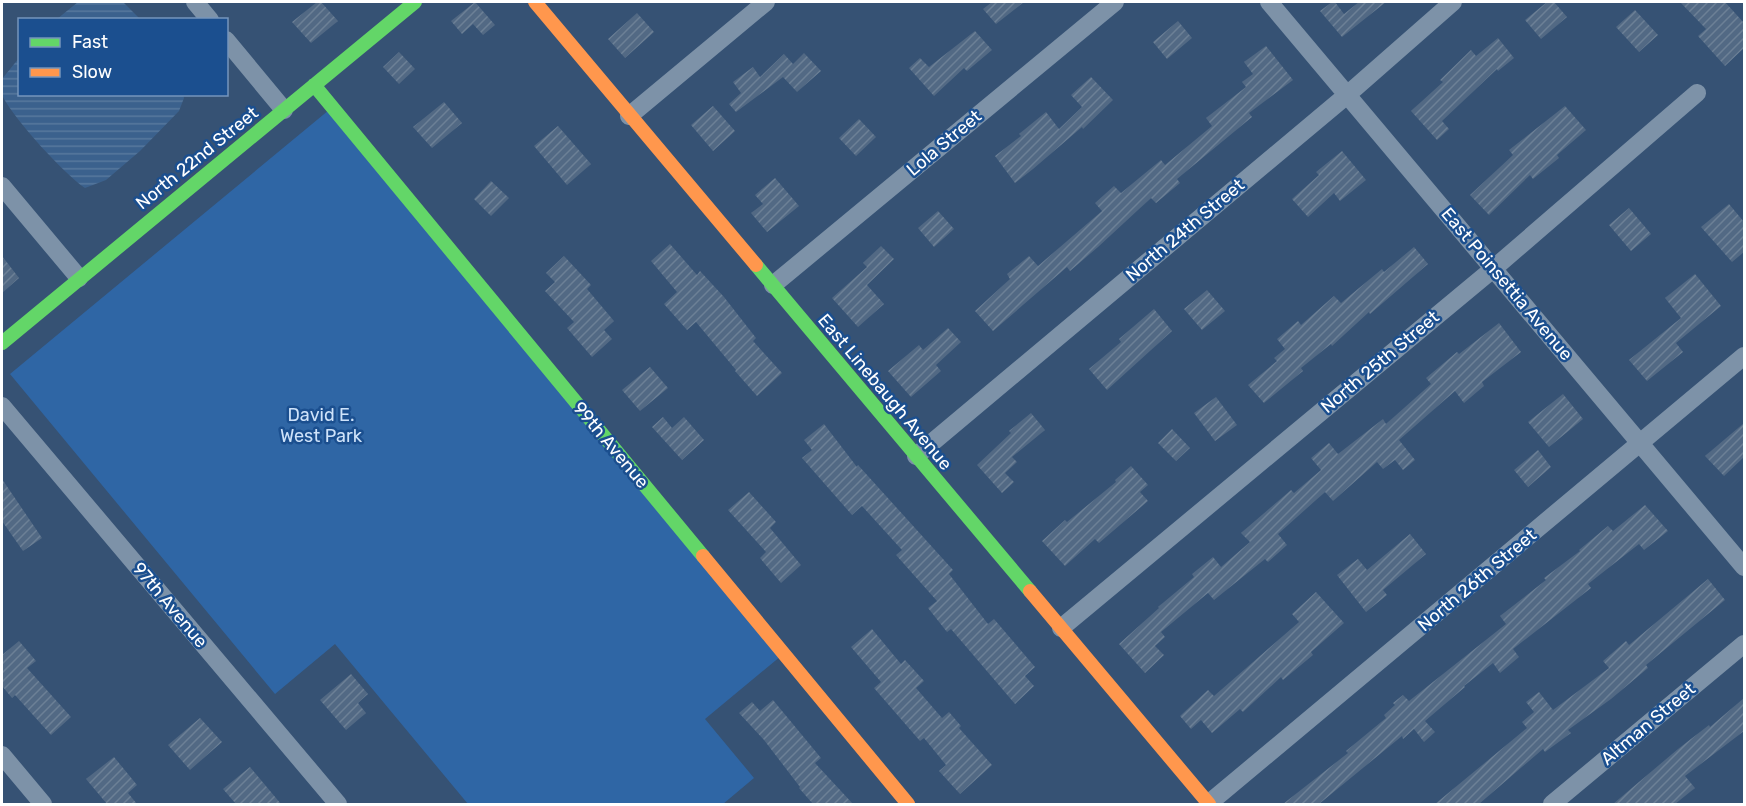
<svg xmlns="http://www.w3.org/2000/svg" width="1746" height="806" font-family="Rubik,sans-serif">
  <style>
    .park { fill: #2f66a5 }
    .water { fill: url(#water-rules) }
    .building { fill: url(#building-hatch) }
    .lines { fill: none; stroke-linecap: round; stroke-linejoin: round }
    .street { stroke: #7d92a8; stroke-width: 18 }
    .fast { stroke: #63d668; stroke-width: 14 }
    .slow { stroke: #ff974d; stroke-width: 14 }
    .labels { text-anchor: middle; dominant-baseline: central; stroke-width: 5; stroke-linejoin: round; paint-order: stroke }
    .street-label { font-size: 18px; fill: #fff; stroke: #1b4f8f }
    .park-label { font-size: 18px; fill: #cfe3fa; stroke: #1b4f8f }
  </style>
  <defs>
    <pattern id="water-rules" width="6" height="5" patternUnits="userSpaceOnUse" patternTransform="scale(1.5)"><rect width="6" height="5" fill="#3b618d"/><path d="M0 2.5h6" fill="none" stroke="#58799e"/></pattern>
    <pattern id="building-hatch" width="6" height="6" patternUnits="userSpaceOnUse" patternTransform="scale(1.5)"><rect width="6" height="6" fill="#526984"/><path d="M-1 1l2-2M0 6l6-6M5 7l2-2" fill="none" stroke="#6c8096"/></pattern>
  </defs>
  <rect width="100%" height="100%" fill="#365274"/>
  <path class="park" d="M329 110 781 656 705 719 754 778 723 804H468L335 644 275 694 10 374Z"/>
  <path class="water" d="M78 2H123L140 19H57Z
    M19 58 20 94H183L184 98 179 111 140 151 106 180 85 188C64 174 15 120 3 97 0 92 1 85 2 79Z"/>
  <path class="building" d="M317 2H321L338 21 311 43 292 22Z
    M475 2 495 25 483 35 473 24 462 34 451 21Z
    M992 2H1024L996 24 983 9Z
    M1332 2H1335L1344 14 1359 2H1386L1342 37 1320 11Z
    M1547 2H1554L1567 17 1541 39 1525 20Z
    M1680 2H1725L1744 23V48L1725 66 1698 36 1706 29Z
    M1635 10 1658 35 1639 52 1616 27Z
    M637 13 654 32 625 58 608 39Z
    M1178 21 1192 38 1167 59 1153 42Z
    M975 31 992 50 967 71 964 68 934 96 909 68 920 58 929 67Z
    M1498 38 1514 58 1498 71 1497 69 1442 121 1449 129 1437 140 1411 111 1443 82 1440 80 1471 50 1476 56Z
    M1266 46 1293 80 1249 113 1252 117 1177 179 1180 183 1156 203 1151 198 1098 247 1070 271 1067 267 993 331 975 311 1010 279 1007 274 1029 256 1038 266 1102 211 1095 203 1114 186 1121 193 1161 160 1165 165 1212 126 1206 118 1246 87 1242 82 1253 74 1244 62Z
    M399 52 415 69 399 84 383 67Z
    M804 53 821 71 797 92 783 77 736 112 729 104 741 93 733 82 753 67 760 77 784 54 793 64Z
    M1091 77 1113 100 1083 129 1082 127 1033 169 1015 183 995 156 1021 136 1019 134 1046 112 1059 129 1082 107 1071 95Z
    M444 102 462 123 432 148 413 127Z
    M713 106 735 131 713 151 691 125Z
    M1565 106 1586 130 1557 155 1559 158 1533 179 1530 175 1489 215 1470 195 1513 155 1509 150Z
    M859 119 876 137 856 156 839 138Z
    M558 126 591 164 567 185 534 146Z
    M1342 151 1366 180 1340 201 1334 193 1308 217 1292 199 1319 175 1316 172Z
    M775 178 799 206 767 232 751 213 763 204 755 195Z
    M491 181 509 198 491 216 474 199Z
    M1729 204 1744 222V252L1732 262 1701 227Z
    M1629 208 1651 234 1631 251 1609 225Z
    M938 211 954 229 934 247 918 228Z
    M670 244 697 275 700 271 724 297 756 338 753 341 782 373 757 396 735 371 736 370 696 322 687 330 664 304 677 292 651 261Z
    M881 246 894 259 867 285 884 304 858 327 832 298 867 267 863 263Z
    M1414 247 1428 264 1370 314 1369 312 1332 346 1331 344 1301 368 1303 371 1264 403 1248 385 1277 361 1274 358 1285 349 1277 339 1298 321 1301 325 1334 296 1341 303 1382 269 1384 272Z
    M2 256 19 278 2 293Z
    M564 256 591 285 587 289 614 321 604 330 612 339 592 357 567 328 574 322 545 291 555 282 546 273Z
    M1695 274 1721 306 1676 343 1683 352 1647 381 1629 360 1681 318 1665 298Z
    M1207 290 1225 311 1202 330 1184 309Z
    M1154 309 1172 331 1107 390 1089 369 1121 342 1119 339Z
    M1499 323 1521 352 1482 382 1484 386 1464 403 1455 391 1399 440 1415 460 1403 470 1395 460 1383 469 1377 462 1333 501 1325 492 1278 534 1287 545 1268 562 1265 559 1214 600 1208 593 1161 632 1165 637 1155 646 1164 655 1145 673 1119 644 1159 608 1158 607 1194 577 1192 574 1213 557 1221 567 1250 542 1241 533 1291 490 1294 493 1321 470 1311 458 1329 443 1338 454 1383 419 1386 424 1431 384 1426 378 1457 352 1459 354Z
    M948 328 961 342 936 365 941 371 911 397 888 371 919 345 923 350Z
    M650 367 668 388 640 411 622 390Z
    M1563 394 1583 419 1549 447 1528 422Z
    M1216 397 1237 425 1215 441 1194 413Z
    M1031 413 1045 430 1012 457 1017 462 1005 473 1014 482 1002 493 977 465 1011 433 1009 431Z
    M663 417 672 428 684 417 704 440 682 460 652 427Z
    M1744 423V457L1724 476 1705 456Z
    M824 424 857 467 858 465 953 570 949 574 988 624 994 619 1035 667 1025 676 1034 686 1015 704 951 629 947 632 928 608 937 601 896 555 902 550 862 506 852 515 802 458 812 450 804 440Z
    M1172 429 1190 448 1176 461 1158 443Z
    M1538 450 1551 467 1528 487 1514 470Z
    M1131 466 1148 485 1140 492 1148 501 1099 543 1095 539 1065 566 1042 541 1065 520 1067 522 1116 482 1115 480Z
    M2 479 42 538 23 551 2 521Z
    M749 492 776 522 770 528 801 565 781 583 760 558 766 552 728 510Z
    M1645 505 1668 531 1644 550 1639 544 1588 584 1591 588 1513 649 1519 657 1500 673 1493 663 1464 686 1465 687 1425 721 1435 732 1424 742 1414 729 1403 739 1402 736 1319 804H1283L1348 753 1346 751 1386 718 1384 715 1395 705 1393 703 1403 695 1409 701 1506 624 1500 616 1546 580 1544 578 1580 551 1579 550 1608 526 1613 531Z
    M1410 534 1426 554 1383 590 1387 595 1366 612 1337 575 1358 559 1367 570Z
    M1708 579 1725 600 1646 665 1648 668 1611 699 1568 730 1571 733 1545 752 1543 749 1479 804H1435L1527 728 1522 722 1534 712 1526 702 1539 692 1553 710 1609 668 1603 661 1626 641 1629 645Z
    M1316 592 1344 623 1311 652 1313 655 1283 680 1281 677 1243 712 1240 709 1212 733 1201 720 1191 729 1180 716 1208 690 1214 696 1299 622 1292 614Z
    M872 629 901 664 905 660 924 681 916 688 942 718 949 712 961 726 959 728 992 765 960 794 939 771 946 765 924 738 920 741 874 688 881 682 851 647Z
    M19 641 36 661 27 668 71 717 51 735 15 695 12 698 2 686V655Z
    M351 674 368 694 358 703 366 713 346 730 320 700Z
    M1744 698V731L1685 776 1695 788 1675 804H1613L1678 749 1709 725 1710 727Z
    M773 700 821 758 815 763 853 804H813L799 788 800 787 764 740 739 713 752 702 760 711Z
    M200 718 222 742 190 770 168 745Z
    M114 757 137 785 128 793 137 804H107L86 779Z
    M250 767 281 804H236L223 789Z"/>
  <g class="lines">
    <path class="street" d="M195 2 210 20
      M1269 2 1744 567
      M226 40 284 110
      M629 116 766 2
      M2 186 79 278
      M773 285 1115 2
      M2 406 338 804
      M916 456 1347 95 1453 2
      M1061 628 1493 269 1697 93
      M2 755 43 804
      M1208 804 1744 356
      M1552 804 1744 644"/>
    <path class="fast" d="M314 85 703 556
      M756 265 1030 591
      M2 343 415 2"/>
    <path class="slow" d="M535 2 756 265
      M703 556 908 804
      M1030 591 1209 804"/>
  </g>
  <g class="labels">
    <g class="street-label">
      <text transform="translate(944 143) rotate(-40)">Lola Street</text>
      <text transform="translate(197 158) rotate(-39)">North 22nd Street</text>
      <text transform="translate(1185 230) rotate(-40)">North 24th Street</text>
      <text transform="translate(1507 284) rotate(50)">East Poinsettia Avenue</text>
      <text transform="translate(1380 362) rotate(-40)">North 25th Street</text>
      <text transform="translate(885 392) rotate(50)">East Linebaugh Avenue</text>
      <text transform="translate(611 445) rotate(50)">99th Avenue</text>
      <text transform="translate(1477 580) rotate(-40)">North 26th Street</text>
      <text transform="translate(170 605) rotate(50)">97th Avenue</text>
      <text transform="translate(1648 724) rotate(-40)">Altman Street</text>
    </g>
    <g class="park-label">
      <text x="321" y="415">David E.<tspan x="321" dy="21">West Park</tspan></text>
    </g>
  </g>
  <rect width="1746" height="806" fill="none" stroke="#ffffff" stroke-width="6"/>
  <rect x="18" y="18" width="210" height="78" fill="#1b4f8f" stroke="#7695bc" stroke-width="1.5"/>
  <rect x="30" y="38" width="30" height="9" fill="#63d668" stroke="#7695bc" stroke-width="1.5"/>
  <text x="72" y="48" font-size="18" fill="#ffffff">Fast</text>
  <rect x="30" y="68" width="30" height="9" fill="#ff974d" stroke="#7695bc" stroke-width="1.5"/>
  <text x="72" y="78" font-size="18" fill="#ffffff">Slow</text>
</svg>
